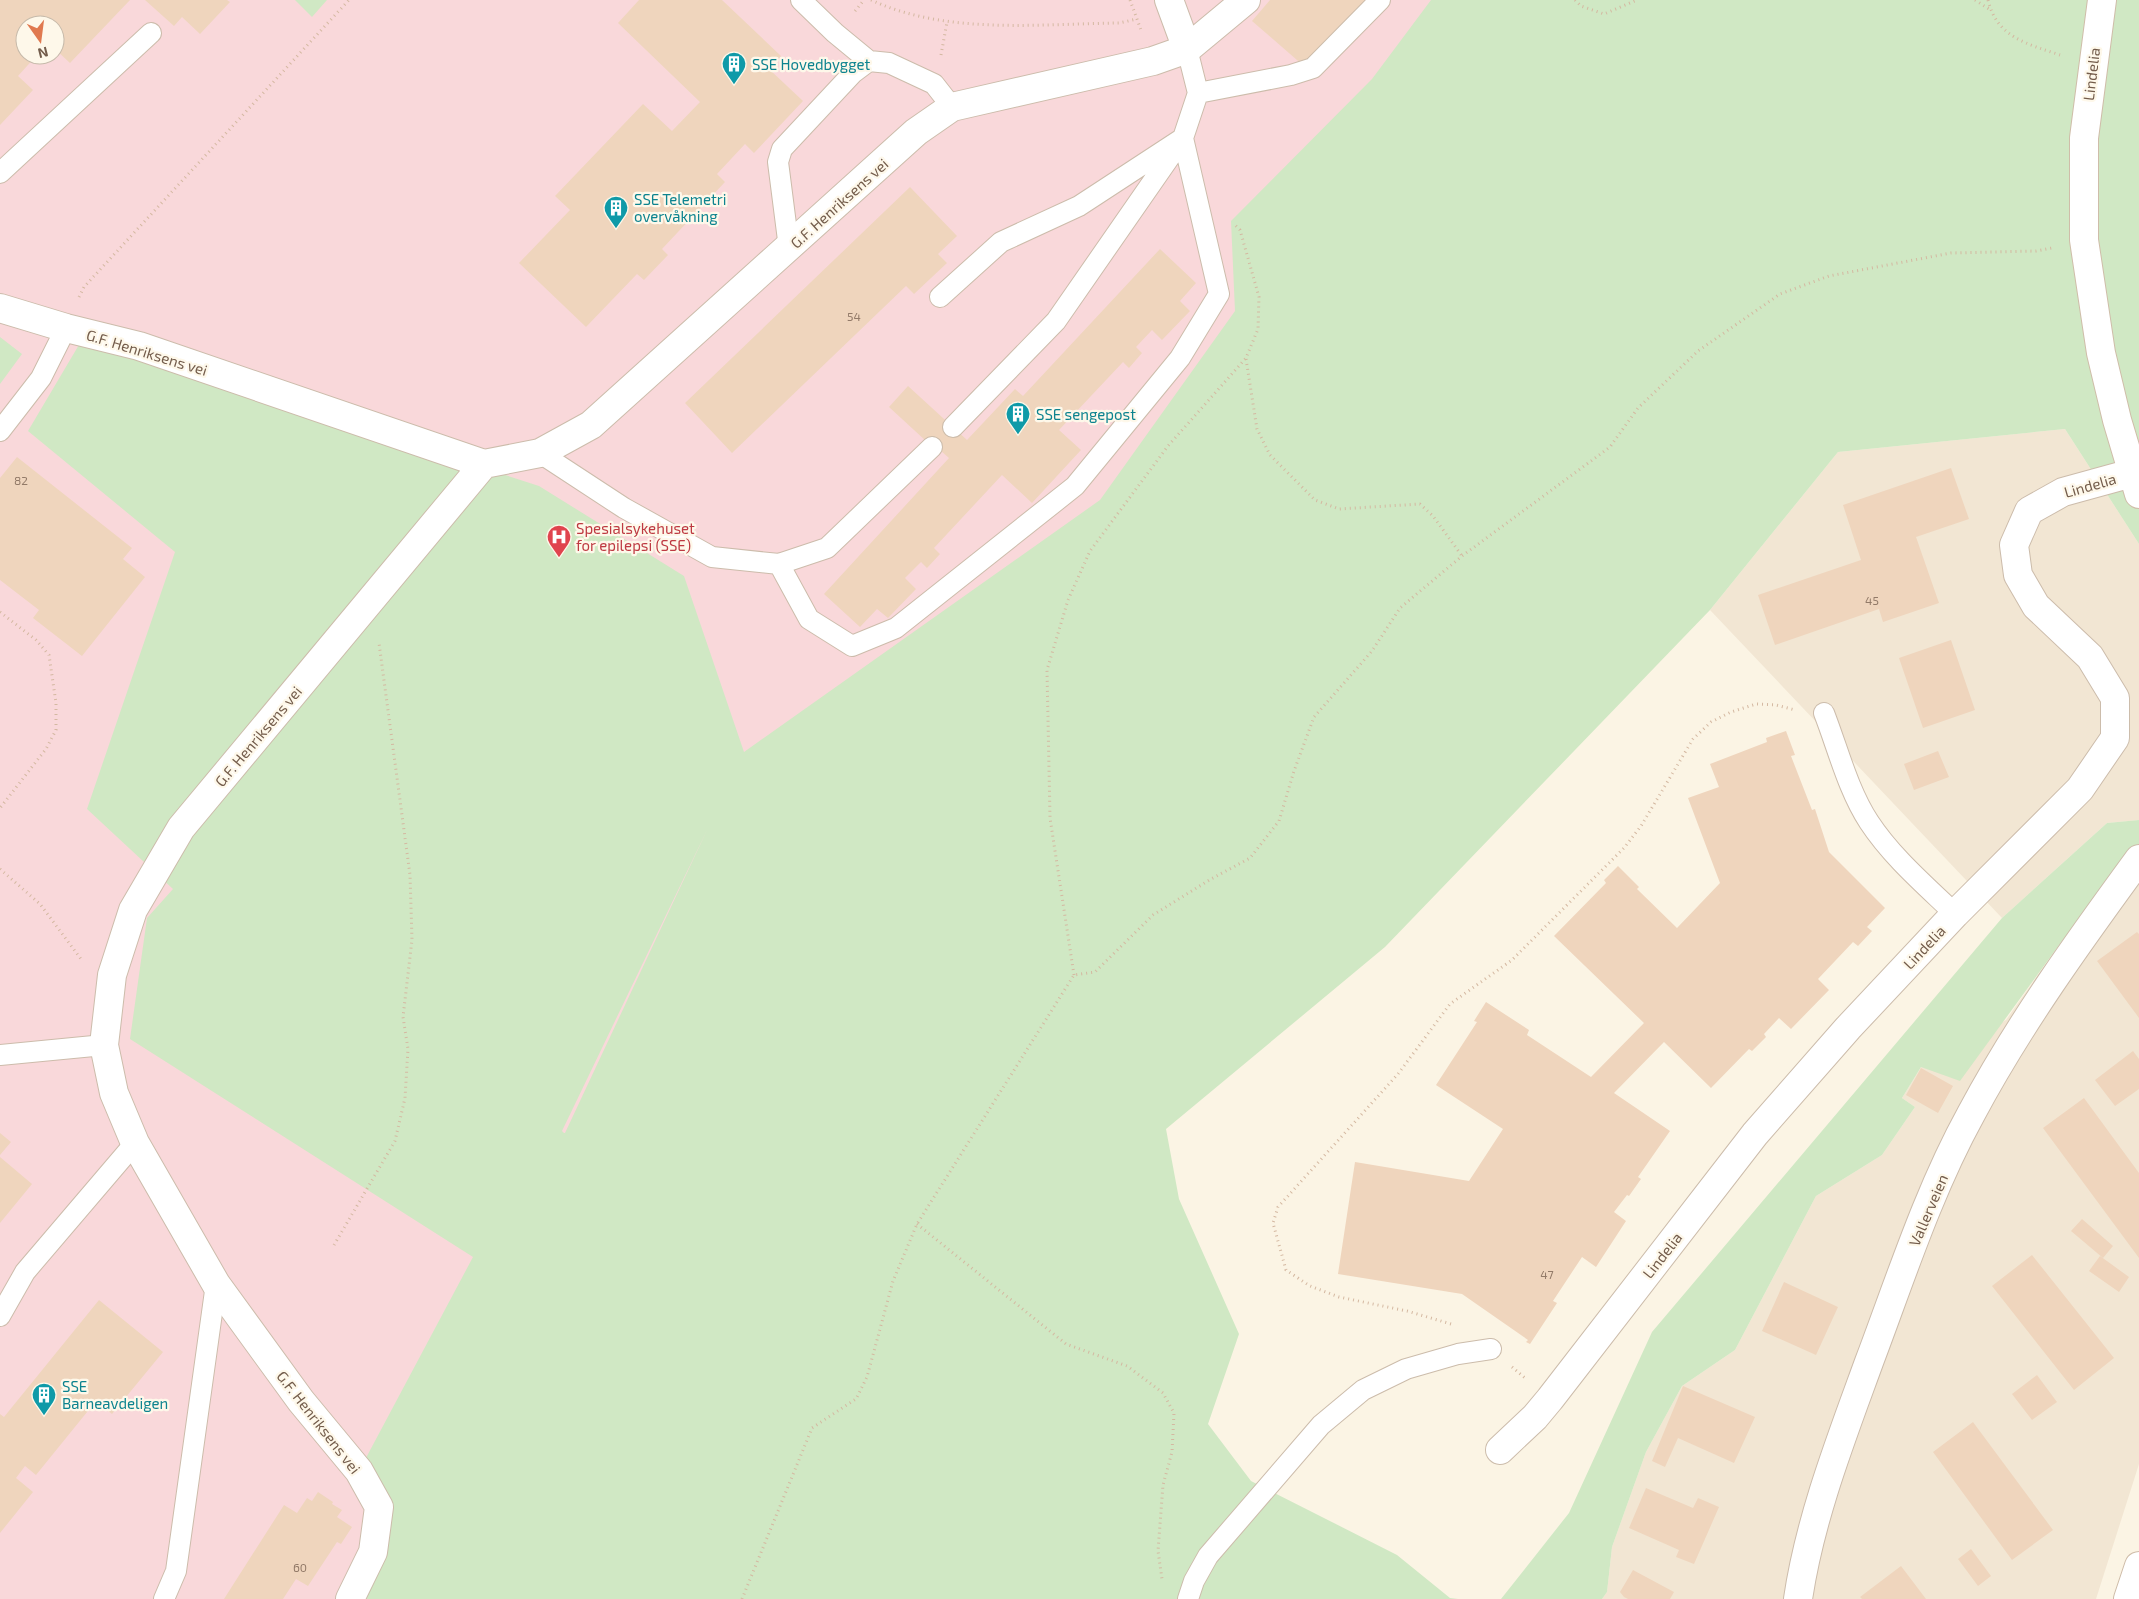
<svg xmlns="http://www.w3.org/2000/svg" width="2139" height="1599" font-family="'Exo 2',sans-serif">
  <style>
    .residential { fill: #f2e6d3 }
    .medical { fill: #f9d8da; fill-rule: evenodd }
    .green { fill: #d0e8c4; fill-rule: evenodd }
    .building { fill: #efd5bd }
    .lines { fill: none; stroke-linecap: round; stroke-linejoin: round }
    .service-casing { stroke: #ccbcab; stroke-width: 22 }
    .minor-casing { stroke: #ccbcab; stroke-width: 30 }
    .secondary-casing { stroke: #cfbda9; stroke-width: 30 }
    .path { stroke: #d4b8a1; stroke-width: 3; stroke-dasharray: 1 4; stroke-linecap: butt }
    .service { stroke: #fff; stroke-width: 20 }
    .minor { stroke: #fff; stroke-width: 28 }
    .secondary { stroke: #fff; stroke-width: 28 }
    .labels { text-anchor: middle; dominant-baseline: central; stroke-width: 4.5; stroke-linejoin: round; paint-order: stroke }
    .number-label { font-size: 12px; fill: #927a68 }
    .culture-label { font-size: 15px; fill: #0d838f; stroke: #fef8ea; text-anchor: start }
    .street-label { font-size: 15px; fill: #735c4b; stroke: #fef8ea }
    .health-label { font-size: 15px; fill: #be3a42; stroke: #fef8ea; text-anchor: start }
  </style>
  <rect width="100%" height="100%" fill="#fbf4e4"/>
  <path class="residential" d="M2065 429 2139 544V820L2107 823 2002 918 1710 610 1838 452Z
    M2139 880V1464L2096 1599H1602L1607 1592 1612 1547 1646 1452 1682 1386 1735 1350 1816 1196 1882 1155 1915 1107 1902 1098 1921 1067 2006 1020 2062 941Z"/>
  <path class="medical" d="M0 0H1570L453 1599H0ZM25 25H55V55H25Z"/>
  <path class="green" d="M295 0H327L312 17Z
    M1431 0H2139V544L2065 429 1838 452 1710 610 1385 947 1166 1129 1179 1199 1239 1334 1208 1424 1251 1481 1397 1555 1450 1598 1458 1599H341L379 1508 359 1471 473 1257 130 1039 147 918 173 889 87 809 175 552 28 431 83 338 539 486 684 576 744 752 1100 500 1235 311 1231 221 1372 79ZM708 828 565 1133H564L562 1131Z
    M0 337 22 354 0 384Z
    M2139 820V880L2062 941 1960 1081 1921 1067 1902 1098 1915 1107 1882 1155 1816 1196 1735 1350 1682 1386 1646 1452 1612 1547 1607 1592 1602 1599H1501L1569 1513 1652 1332 2002 918 2107 823Z"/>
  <path class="building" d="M0 0H130L70 63 55 49V25H25V55H37L18 76 33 90 0 125Z
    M145 0H227L230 2 200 34 182 17 174 26Z
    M639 0H722L781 56 769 69 803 101 754 153 745 144 717 174 725 182 662 249 668 255 644 280 637 274 586 327 519 263 570 210 555 196 643 104 672 131 700 102 618 23Z
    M1270 0H1371L1305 67 1252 21Z
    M910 187 957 236 938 254 947 263 914 294 906 286 732 453 685 403Z
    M1160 249 1196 283 1180 301 1190 311 1162 340 1152 330 1136 347 1142 353 1129 368 1123 362 1059 430 1081 450 1032 503 1002 475 934 548 940 554 927 568 921 562 905 578 916 589 888 618 877 609 860 627 824 594 949 458 941 451 939 453 889 407 908 386 967 440 1015 389 1023 396Z
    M17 457 132 548 123 559 145 577 82 656 33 618 39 610 0 580V478Z
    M1951 468 1969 519 1916 537 1939 603 1883 622 1879 609 1775 645 1758 595 1861 560 1843 505Z
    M1951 640 1975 710 1923 728 1899 658Z
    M1786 731 1795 755 1791 756 1812 810 1815 809 1829 852 1885 908 1867 927 1872 931 1858 946 1853 942 1818 979 1829 990 1791 1029 1779 1018 1764 1034 1766 1037 1752 1051 1749 1049 1711 1088 1664 1042 1614 1093 1670 1131 1638 1177 1641 1179 1629 1196 1627 1195 1614 1212 1626 1221 1596 1267 1582 1257 1553 1301 1557 1303 1530 1344 1526 1342 1528 1340 1462 1294 1338 1274 1355 1162 1469 1181 1503 1129 1436 1085 1477 1022 1474 1021 1486 1002 1529 1030 1527 1035 1591 1077 1644 1023 1554 936 1606 883 1604 880 1618 866 1639 887 1637 889 1677 928 1720 883 1688 798 1719 787 1710 764 1767 742 1766 738Z
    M1938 751 1949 777 1914 790 1904 764Z
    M2137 932 2139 934V1018L2097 961Z
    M2133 1051 2139 1059V1089L2115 1106 2095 1080Z
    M1921 1068 1953 1086 1938 1113 1906 1095Z
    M2084 1098 2139 1173V1258L2043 1128Z
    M0 1133 11 1142 0 1155Z
    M0 1157 32 1184 0 1223Z
    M2082 1219 2113 1246 2103 1258 2071 1231Z
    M2032 1255 2114 1358 2074 1390 1992 1286Z
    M2100 1256 2129 1277 2119 1292 2089 1271Z
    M1784 1282 1838 1307 1816 1355 1762 1331Z
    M99 1300 163 1352 112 1414 96 1401 36 1475 25 1466 16 1478 33 1492 0 1533V1414L4 1417Z
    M2037 1375 2057 1402 2032 1420 2012 1394Z
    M1683 1386 1755 1417 1734 1463 1678 1438 1665 1467 1652 1461Z
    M1973 1422 2053 1530 2012 1560 1933 1452Z
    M1646 1488 1693 1508 1698 1498 1719 1507 1694 1564 1676 1557 1679 1550 1629 1528Z
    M318 1492 333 1502 332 1504 342 1510 337 1517 352 1527 341 1544 337 1542 308 1586 296 1579 283 1599H224L284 1505 297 1513 307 1498 312 1501Z
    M1971 1549 1991 1576 1978 1586 1958 1559Z
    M1901 1566 1926 1599H1862L1860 1597Z
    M1633 1570 1674 1592 1670 1599H1628L1624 1597 1620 1592Z"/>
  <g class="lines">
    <defs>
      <path id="service" d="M801 0 835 33 869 61
        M1198 93 1291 75 1313 68 1380 0
        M0 173 151 33
        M789 248 778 162 782 149 853 73 869 61 889 63 934 84 952 107
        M953 427 1056 321 1183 138 1198 93 1187 49
        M0 431 41 378 66 328
        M540 453 624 508 712 557 779 564 827 548 932 447
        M779 564 809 619 852 646 896 628 1075 486 1180 358 1219 294 1183 138 1079 206 1001 242 940 297
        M1824 713C1838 749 1848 790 1869 822 1892 857 1925 885 1955 914
        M0 1055 104 1045
        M0 1316 25 1272 135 1143
        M164 1599 176 1571 216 1284
        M1188 1599 1194 1581 1208 1556 1321 1425 1363 1390 1406 1369 1458 1354 1491 1349"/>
      <path id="minor" d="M1169 0 1187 49 1246 0
        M0 308 66 328 139 346 484 464
        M1500 1450 1535 1417 1550 1399 1755 1134 1848 1028 1955 914 2080 789 2115 738V698L2090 657 2036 606 2018 575 2014 545 2029 511 2063 492 2132 473
        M350 1599 373 1552 379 1507 359 1471 301 1401 216 1284 135 1143 114 1093 104 1045 112 975 133 910 181 828 484 464 540 453 591 425 916 132 952 107 1153 61 1187 49
        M1798 1599C1810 1518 1841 1439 1869 1362 1900 1280 1928 1192 1971 1114 2019 1024 2079 941 2139 859"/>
      <path id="secondary" d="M2102 0 2084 138V240L2101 353 2117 420 2139 494
        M2128 1599 2139 1566"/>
    </defs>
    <use href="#service" class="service-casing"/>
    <use href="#minor" class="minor-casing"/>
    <use href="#secondary" class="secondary-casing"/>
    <path class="path" d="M871 0C947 35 1037 24 1119 23L1137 19
      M1130 0 1141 30
      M1575 0 1581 6 1604 14 1637 0
      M1975 0 1989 9
      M1988 0C1997 38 2028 44 2060 55
      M855 11 864 0
      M941 55 947 22
      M79 297 84 287 349 0
      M1246 359 1257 429 1270 455 1315 500 1339 509 1420 504 1433 516 1462 556
      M0 612 36 640 49 655 56 703V730L46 749 0 808
      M0 869 40 904 81 959
      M1074 975 1050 818 1047 670 1068 600 1090 551 1168 446 1246 358 1258 329 1259 297 1240 230 1235 225
      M917 1224 1066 1344 1127 1366 1163 1393 1174 1413 1172 1452 1163 1485 1158 1551 1162 1579
      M334 1245 395 1141 405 1098 408 1049 403 1017 412 940 410 875 379 643
      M1451 1324 1407 1311 1339 1297 1310 1286 1286 1270 1273 1223 1278 1207 1398 1074 1450 1004 1512 960 1624 848 1641 826 1693 739 1711 722 1731 712 1756 704 1776 705 1795 710
      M1512 1367 1525 1378
      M742 1599 812 1428 856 1399 867 1377 893 1281 917 1224 1074 975 1095 972 1153 915 1211 879 1250 858 1279 821 1294 771 1314 717 1372 651 1400 608 1462 556 1610 447 1638 408 1698 351 1780 294 1829 276 1951 253 2036 251 2052 248"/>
    <use href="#service" class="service"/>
    <use href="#minor" class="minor"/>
    <use href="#secondary" class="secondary"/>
  </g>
  <defs>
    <symbol id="building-pin" viewBox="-11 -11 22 30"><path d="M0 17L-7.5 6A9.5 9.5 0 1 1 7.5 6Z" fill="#0f9aa8" stroke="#fef8ea"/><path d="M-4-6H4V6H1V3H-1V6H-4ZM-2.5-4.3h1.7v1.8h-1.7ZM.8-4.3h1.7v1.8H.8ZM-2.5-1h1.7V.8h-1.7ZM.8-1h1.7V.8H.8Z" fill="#fff"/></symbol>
    <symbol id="hospital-pin" viewBox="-11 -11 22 30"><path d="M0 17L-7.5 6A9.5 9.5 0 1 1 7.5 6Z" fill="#e0444e" stroke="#fef8ea"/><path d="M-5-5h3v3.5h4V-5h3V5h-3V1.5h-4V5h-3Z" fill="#fff"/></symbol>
  </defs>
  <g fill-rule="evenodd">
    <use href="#building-pin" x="720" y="50" width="28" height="38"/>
    <use href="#building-pin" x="602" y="194" width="28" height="38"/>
    <use href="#building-pin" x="1004" y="400" width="28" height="38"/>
    <use href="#hospital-pin" x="545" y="523" width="28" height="38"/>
    <use href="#building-pin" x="30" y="1381" width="28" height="38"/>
  </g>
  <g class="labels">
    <g class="number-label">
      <text x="854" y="316">54</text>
      <text x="21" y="480">82</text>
      <text x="1872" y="600">45</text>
      <text x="1547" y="1274">47</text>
      <text x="300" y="1567">60</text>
    </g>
    <g class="culture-label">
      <text x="752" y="64">SSE Hovedbygget</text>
      <text x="634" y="199">SSE Telemetri<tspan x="634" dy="17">overvåkning</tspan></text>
      <text x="1036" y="414">SSE sengepost</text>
      <text x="62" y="1386">SSE<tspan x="62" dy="17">Barneavdeligen</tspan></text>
    </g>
    <g class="street-label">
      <text transform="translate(2091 74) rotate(-83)">Lindelia</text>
      <text transform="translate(839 203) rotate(-42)">G.F. Henriksens vei</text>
      <text transform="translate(147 352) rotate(17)">G.F. Henriksens vei</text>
      <text transform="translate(2090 485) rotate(-16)">Lindelia</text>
      <text transform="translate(258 736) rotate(-50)">G.F. Henriksens vei</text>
      <text transform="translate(1924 947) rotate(-47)">Lindelia</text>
      <text transform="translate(1928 1210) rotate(-67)">Vallerveien</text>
      <text transform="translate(1662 1255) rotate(-52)">Lindelia</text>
      <text transform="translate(319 1422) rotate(52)">G.F. Henriksens vei</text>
    </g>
    <g class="health-label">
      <text x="576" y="528">Spesialsykehuset<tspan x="576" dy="17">for epilepsi (SSE)</tspan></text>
    </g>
  </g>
  <g transform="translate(40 40) rotate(166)"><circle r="24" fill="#fef8ea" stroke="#c6baaa"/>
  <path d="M0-4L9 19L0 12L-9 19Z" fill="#e0794f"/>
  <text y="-8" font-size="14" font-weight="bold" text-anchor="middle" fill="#735c4b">N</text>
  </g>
</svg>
